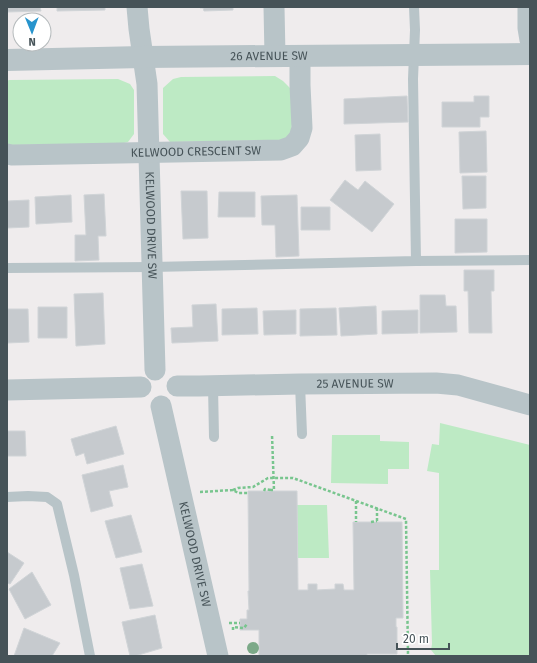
<svg xmlns="http://www.w3.org/2000/svg" width="537" height="663" font-family="'Fira Sans',sans-serif">
  <style>
    .green { fill: #bdeac4 }
    .building { fill: #c6cace; stroke: #d0d4d7 }
    .lines { fill: none; stroke-linecap: round; stroke-linejoin: round }
    .path { stroke: #78c58e; stroke-width: 2.5; stroke-dasharray: 3 2; stroke-linecap: butt }
    .service { stroke: #b8c4c8; stroke-width: 10 }
    .minor { stroke: #b8c4c8; stroke-width: 21 }
    .tertiary { stroke: #b8c4c8; stroke-width: 22 }
    .tree { fill: #7ca988 }
    .labels { text-anchor: middle; dominant-baseline: central; stroke-width: 4; stroke-linejoin: round; paint-order: stroke }
    .street-label { font-size: 12px; fill: #465358; stroke: #fff }
  </style>
  <rect width="100%" height="100%" fill="#efeced"/>
  <path class="green" d="M275 76 283 81 291 89 292 124 290 140 170 142 163 134V88L173 79 181 77Z
    M118 79 130 84 134 90V134L128 142 120 144 7 145V81L9 80Z
    M440 423 530 445V656H436L431 650 432 644 430 570H439V473L427 471 432 444 439 445Z
    M332 435H380V441L409 442V469H388V484L331 483Z
    M297 505H327L329 558H298Z"/>
  <path class="building" d="M7 7H40L41 11 7 12Z
    M57 7H105V10L57 11Z
    M200 7H233V10L204 11 203 8H200Z
    M407 96 408 122 344 124V99Z
    M474 96H489V117H480V127H442V102H474Z
    M486 131 487 172 460 173 459 132Z
    M380 134 381 170 356 171 355 135Z
    M462 176H486V208L463 209Z
    M345 180 358 190 365 181 394 204 372 232 330 200Z
    M181 191H207L208 238 183 239Z
    M219 192H255V217H218Z
    M104 194 106 236H98L99 260 75 261V235H86L84 195Z
    M71 195 72 222 36 224 35 197Z
    M297 195 299 256 276 257 275 225H262L261 196Z
    M29 200V227L7 228V201Z
    M301 207H330V230H301Z
    M455 219H487V252L455 253Z
    M464 270H494V291H491L492 333H469L468 291H464Z
    M103 293 105 344 76 346 74 294Z
    M420 295H445L446 306H456L457 332 420 333Z
    M216 304 218 341 172 343 171 328 193 327 192 305Z
    M376 306 377 334 341 336 339 308Z
    M38 307H67V338H38Z
    M257 308 258 334 222 335V309Z
    M336 308 337 335 300 336V309Z
    M7 309H28L29 342 7 343Z
    M296 310V334L264 335 263 311Z
    M418 310V333L382 334V311Z
    M116 426 124 454 87 464 84 453 76 456 71 439Z
    M7 431H25L26 456H7Z
    M123 465 128 487 109 491 113 506 91 512 82 475Z
    M248 491H297L298 590H308V584H317V590L335 589V584H343L344 590H354L353 522H402L403 618H396V627H397V654H367V656H259V630H240V619H247V610H249L248 591H249Z
    M131 515 142 552 116 558 105 521Z
    M7 552 24 563 10 584 7 583Z
    M142 564 153 606 130 609 120 568Z
    M32 572 51 605 25 619 9 589Z
    M155 615 162 648 135 656H130L122 622Z
    M24 628 60 643 52 656H14Z"/>
  <g class="lines">
    <path class="path" d="M233 490 238 488 253 487 268 478H293L406 519 408 654 407 656
      M264 491 265 489 271 490
      M271 491V490H274L272 435
      M200 492 233 490 238 493H248
      M356 501V522
      M377 508V522
      M371 522 377 521
      M229 623H240
      M233 630V627L244 628 247 624"/>
    <path class="service" d="M414 7 415 30 413 79 416 261
      M7 268 152 267 416 261 530 260
      M300 384 302 434
      M213 386 214 437
      M7 497 28 496 47 497 57 504 74 575 90 656"/>
    <g class="minor">
      <path id="s1" d="M137 7 139 29 147 84 155 370"/>
      <path d="M274 7 275 56"/>
      <path d="M528 7V28L530 40"/>
      <path id="s2" d="M7 154 12 155 281 150 292 146 299 138 302 128 300 85V56"/>
      <path id="s3" d="M177 386H199L300 384 436 383 458 385 530 405"/>
      <path d="M7 390 141 387"/>
      <path id="s4" d="M161 406 218 656"/>
    </g>
    <path class="tertiary" id="s5" d="M7 60 143 57 530 54"/>
  </g>
  <circle class="tree" cx="253" cy="648" r="6"/>
  <g class="labels">
    <g class="street-label">
      <text stroke="none"><textPath href="#s5" startOffset="262">26 AVENUE SW</textPath></text>
      <text stroke="none"><textPath href="#s2" startOffset="189">KELWOOD CRESCENT SW</textPath></text>
      <text stroke="none"><textPath href="#s1" startOffset="219">KELWOOD DRIVE SW</textPath></text>
      <text stroke="none"><textPath href="#s3" startOffset="178">25 AVENUE SW</textPath></text>
      <text stroke="none"><textPath href="#s4" startOffset="152">KELWOOD DRIVE SW</textPath></text>
    </g>
  </g>
  <rect width="537" height="663" fill="none" stroke="#465358" stroke-width="16"/>
  <g transform="translate(32 32) rotate(179)"><circle r="19" fill="#ffffff" stroke="#b5babc"/>
  <path d="M0-3L7 15L0 10L-7 15Z" fill="#2794cd"/>
  <text y="-6" font-size="11" font-weight="bold" text-anchor="middle" fill="#465358">N</text>
  </g>
  <path d="M397 643v6h52v-6" fill="none" stroke="#465358" stroke-width="2"/>
  <text x="403" y="643" font-size="12" fill="#465358" stroke="#ffffff" stroke-width="3" paint-order="stroke">20 m</text>
</svg>
